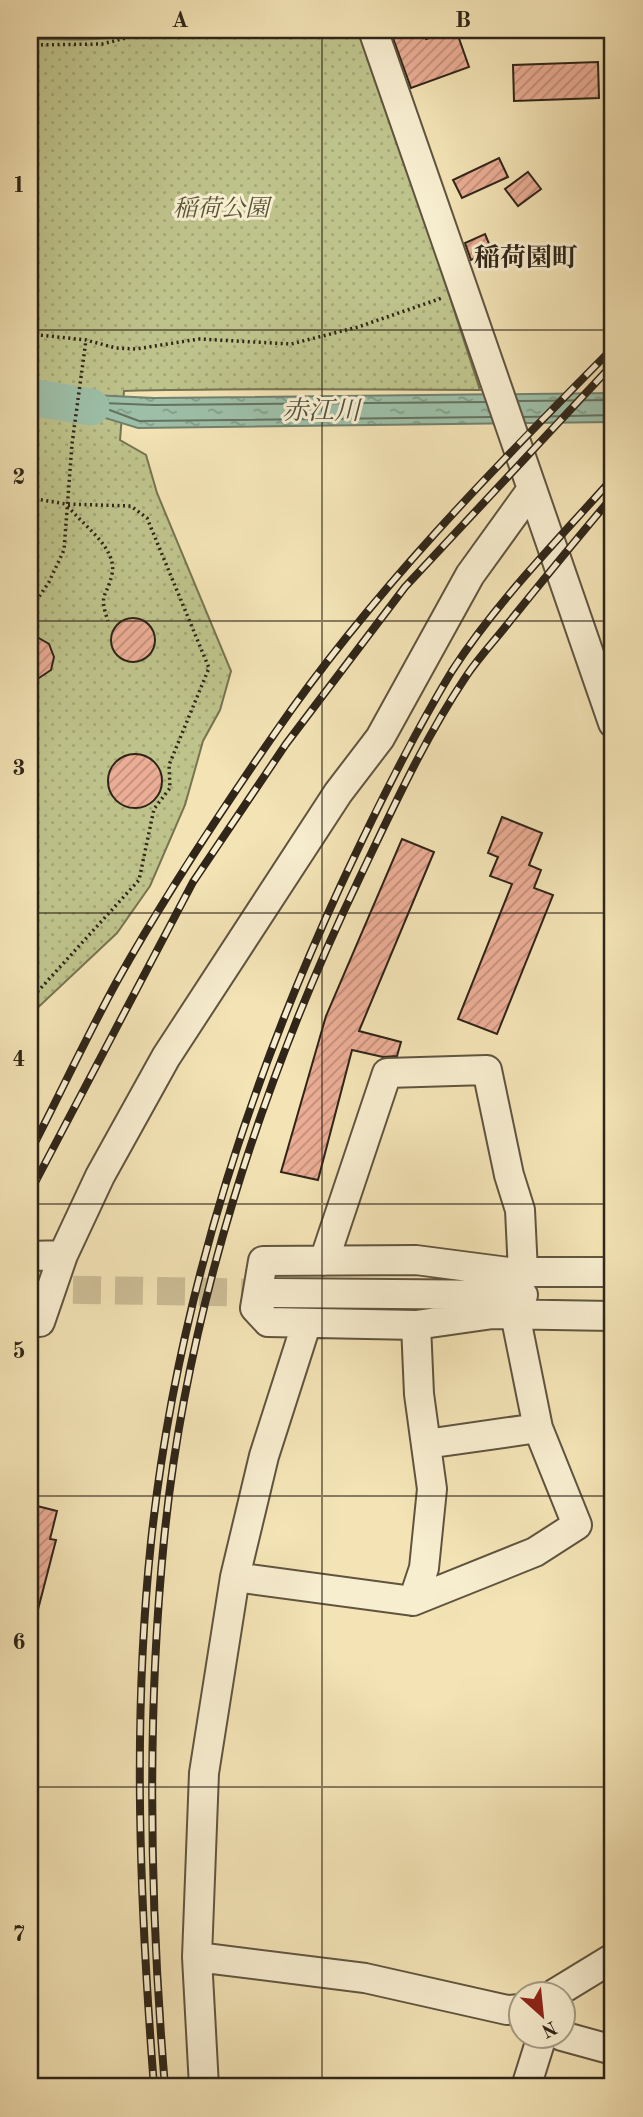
<svg xmlns="http://www.w3.org/2000/svg" width="643" height="2117" font-family="'Old Standard TT','Noto Serif JP',serif">
  <style>
    .green { fill: url(#green-dots); stroke: #767452; stroke-width: 2 }
    .forest { fill: url(#forest-firs); stroke: #767452; stroke-width: 2 }
    .water { fill: url(#water-ripples); stroke: #71816e; stroke-width: 2 }
    .lines { fill: none; stroke-linecap: round; stroke-linejoin: round }
    .shore { stroke: #667260; stroke-width: 2 }
    .river { stroke: #9dbfa8; stroke-width: 37 }
    .building { fill: url(#building-hatch); stroke: #2f2518; stroke-width: 2 }
    .minor-tunnel { stroke: #ccbd96; stroke-width: 28; stroke-dasharray: 28 14; stroke-linecap: butt }
    .minor-casing { stroke: #60543f; stroke-width: 32 }
    .path { stroke: #2f2518; stroke-width: 3.5; stroke-dasharray: 2 3.5; stroke-linecap: butt }
    .minor { stroke: #f7edcf; stroke-width: 28 }
    .rail-casing { stroke: #2f2518; stroke-width: 8 }
    .rail { stroke: #f7edcf; stroke-width: 5; stroke-dasharray: 16; stroke-linecap: butt }
    .grid { fill: none; stroke: #2f2518; stroke-width: 2; stroke-opacity: 0.55 }
    .labels { text-anchor: middle; dominant-baseline: central; stroke-width: 6; stroke-linejoin: round; paint-order: stroke }
    .park-label { font-size: 24px; font-style: italic; fill: #5a543a; stroke: #f7edcf }
    .neighbourhood-label { font-size: 26px; font-weight: bold; fill: #2f2518; stroke: #f7edcf }
    .water-label { font-size: 26px; font-style: italic; fill: #505343; stroke: #f7edcf }
    .neatline { fill: none; stroke: #2f2518; stroke-width: 2.5 }
    .grid-label { font-size: 23px; text-anchor: middle; font-weight: bold; fill: #2f2518 }
  </style>
  <defs>
    <pattern id="green-dots" width="8" height="8" patternUnits="userSpaceOnUse" patternTransform="scale(1.75)"><rect width="8" height="8" fill="#bec38b"/><path d="M2 2h.1M6 6h.1" fill="none" stroke="#a4a777" stroke-width="1.8" stroke-linecap="round"/></pattern>
    <pattern id="forest-firs" width="22" height="20" patternUnits="userSpaceOnUse" patternTransform="scale(1.75)"><rect width="22" height="20" fill="#bec38b"/><path d="M5 1l3.5 6h-7zM16 11l3.5 6h-7z" fill="#a4a777"/></pattern>
    <pattern id="water-ripples" width="26" height="14" patternUnits="userSpaceOnUse" patternTransform="scale(1.75)"><rect width="26" height="14" fill="#9dbfa8"/><path d="M2 4q2-2 4 0t4 0M15 11q2-2 4 0t4 0" fill="none" stroke="#809b88"/></pattern>
    <pattern id="building-hatch" width="6" height="6" patternUnits="userSpaceOnUse" patternTransform="scale(1.75)"><rect width="6" height="6" fill="#ebad95"/><path d="M-1 1l2-2M0 6l6-6M5 7l2-2" fill="none" stroke="#bf8d79"/></pattern>
  </defs>
  <rect width="100%" height="100%" fill="#f3e3b5"/>
  <filter id="stains"><feTurbulence type="fractalNoise" baseFrequency=".00286" numOctaves="4"/><feColorMatrix values="0 0 0 0 .2 0 0 0 0 .09 0 0 0 0 .02 0 0 0 .5 -.17"/></filter>
  <radialGradient id="worn" r=".72"><stop offset=".6" stop-color="#630" stop-opacity="0"/><stop offset="1" stop-color="#630" stop-opacity=".3"/></radialGradient>
  <path class="green" d="M30 30H363L480 390C361 389 243 388 124 391L120 440 146 455 157 493 231 671 220 710 203 741 185 805 150 886 117 933 30 1015Z"/>
  <path class="forest" d="M30 30H141C109 43 71 39 37 39L30 38Z"/>
  <path class="water" d="M30 392 154 398 613 393V422L138 428 30 395Z"/>
  <g class="lines">
    <path class="shore" d="M519 401 613 400
      M486 402 154 405 102 403 99 406 139 421 491 417
      M524 417 613 415"/>
    <path class="river" d="M30 397 91 407"/>
  </g>
  <path class="building" d="M416 30H423L426 39 456 30 469 67 411 88 393 38Z
    M598 62 599 98 514 101 513 65Z
    M499 158 508 177 462 198 453 180Z
    M528 172 541 189 518 206 505 189Z
    M485 234 492 251 471 260 465 243Z
    M111 640a22 22 0 1 1 44 0a22 22 0 1 1-44 0Z
    M30 633 49 644 54 657 51 670 30 684Z
    M108 781a27 27 0 1 1 54 0a27 27 0 1 1-54 0Z
    M502 817 542 833 529 865 541 870 534 888 553 895 497 1034 458 1019 512 884 490 876 498 857 488 853Z
    M402 839 434 852 359 1031 401 1042 397 1056 383 1057 352 1050 318 1180 281 1172 326 1016Z
    M37 1506 57 1511 50 1539 56 1540 35 1621 30 1620V1531Z"/>
  <g class="lines">
    <path class="minor-tunnel" d="M31 1289 275 1293"/>
    <defs>
      <path id="minor" d="M373 30C453 261 534 491 613 723
        M30 1256 63 1255
        M324 1261 387 1073 487 1070 509 1175 520 1210 523 1272
        M613 1272H508L416 1260 263 1261 255 1308 268 1322 416 1325 493 1314 613 1316
        M275 1293 523 1295
        M30 1322H40L63 1255 100 1176 166 1057 338 793 380 738 470 575 532 489
        M426 1444 538 1428
        M235 1577 413 1601 535 1552 577 1525 538 1428 515 1314
        M413 1601 424 1568 432 1489 419 1394 416 1325
        M197 1957 365 1978 507 2010 520 2009
        M554 1994 613 1958
        M562 2036 613 2050
        M204 2087 197 1957 204 1773 235 1577 264 1456 306 1325
        M526 2087 542 2036"/>
    </defs>
    <use href="#minor" class="minor-casing"/>
    <path class="path" d="M30 45 102 44 158 30
      M30 334 86 340 116 348 136 349 199 339 291 344 358 327 442 298
      M30 498 66 504 131 506 147 518 209 668 169 765 170 788 154 809 139 880 30 1000
      M68 506C81 524 118 548 112 574 107 598 98 592 108 621
      M30 610 49 582 64 550 72 444 86 340"/>
    <use href="#minor" class="minor"/>
    <defs>
      <path id="rail" d="M30 1152C59 1096 86 1038 116 983 164 897 219 814 275 733 372 592 493 469 613 348
        M30 1192 193 882 286 744 405 587 613 364
        M154 2087C140 1905 132 1724 151 1542 175 1315 245 1093 340 887 374 814 410 740 452 671 497 601 558 540 613 478
        M165 2087C150 1906 146 1722 164 1540 186 1314 261 1083 359 879 392 810 424 739 467 675 480 656 496 639 510 621 544 579 578 537 613 496"/>
    </defs>
    <use href="#rail" class="rail-casing"/>
    <use href="#rail" class="rail"/>
  </g>
  <path class="grid" d="M322 30V2087M30 330H613M30 621H613M30 913H613M30 1204H613M30 1496H613M30 1787H613"/>
  <g class="labels">
    <g class="park-label">
      <text x="221" y="210">稲荷公園</text>
    </g>
    <g class="neighbourhood-label">
      <text x="526" y="259">稲荷園町</text>
    </g>
    <g class="water-label">
      <text x="321" y="412">赤江川</text>
    </g>
  </g>
  <rect width="643" height="2117" fill="none" stroke="#f3e3b5" stroke-width="77"/>
  <g transform="translate(542 2015) rotate(153)"><circle r="33" fill="#f7edcf" stroke="#a79d86" stroke-width="2"/>
  <path d="M0-5L12 26L0 18L-12 26Z" fill="#8f2418"/>
  <text y="-10" font-size="19" font-weight="bold" text-anchor="middle" fill="#2f2518">N</text>
  </g>
  <rect x="38" y="38" width="566" height="2040" class="neatline"/>
  <g class="grid-label">
    <text x="180" y="27">A</text>
    <text x="463" y="27">B</text>
    <text x="19" y="192">1</text>
    <text x="19" y="484">2</text>
    <text x="19" y="775">3</text>
    <text x="19" y="1066">4</text>
    <text x="19" y="1358">5</text>
    <text x="19" y="1649">6</text>
    <text x="19" y="1941">7</text>
  </g>
  <rect width="100%" height="100%" filter="url(#stains)"/>
  <rect width="100%" height="100%" fill="url(#worn)"/>
</svg>
